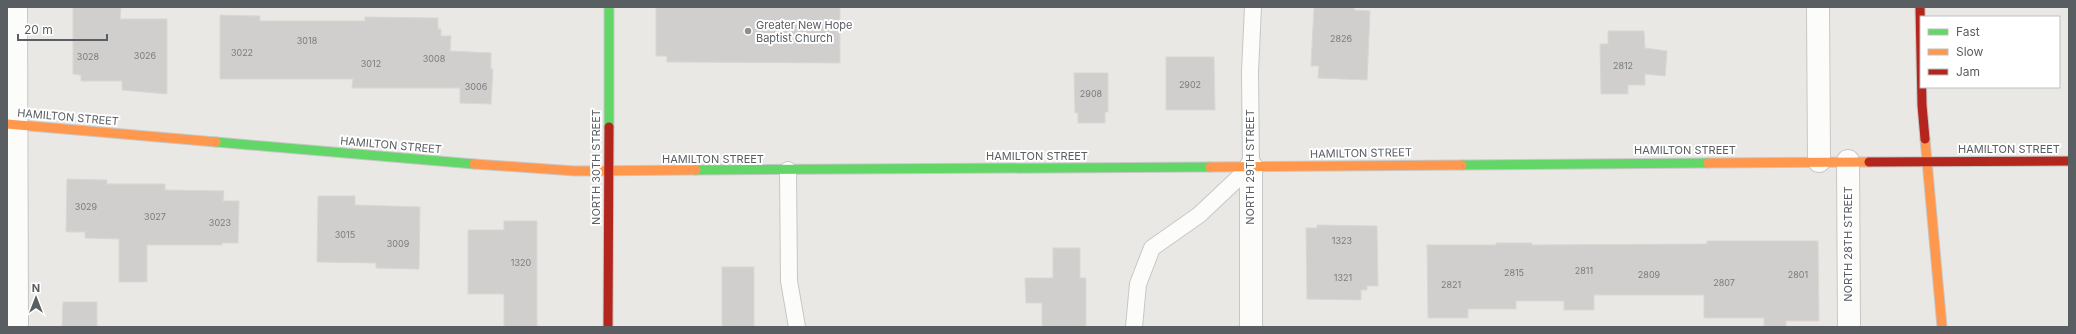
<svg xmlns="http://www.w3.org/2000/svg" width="2076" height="334" font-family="Inter,sans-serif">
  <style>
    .building { fill: #d1cfcd; stroke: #dad7d3 }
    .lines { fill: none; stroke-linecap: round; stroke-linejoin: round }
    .lane-casing { stroke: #c7c7c7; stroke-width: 18 }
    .street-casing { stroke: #c7c7c7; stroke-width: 24 }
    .fast-casing { stroke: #c7c7c7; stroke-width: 11 }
    .slow-casing { stroke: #c7c7c7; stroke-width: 11 }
    .jam-casing { stroke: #c7c7c7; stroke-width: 11 }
    .lane { stroke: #fcfcfb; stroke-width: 16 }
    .street { stroke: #fcfcfb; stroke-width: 22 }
    .fast { stroke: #63d668; stroke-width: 9 }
    .slow { stroke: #ff974d; stroke-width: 9 }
    .jam { stroke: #b3261e; stroke-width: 9 }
    .poi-dot { fill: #8c8e90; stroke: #fff; stroke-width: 1.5 }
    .labels { text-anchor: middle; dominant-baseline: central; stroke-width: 4; stroke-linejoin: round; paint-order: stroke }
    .number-label { font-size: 9px; fill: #787c7e }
    .poi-label { font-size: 11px; fill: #595e63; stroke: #fff; text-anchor: start }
    .street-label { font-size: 11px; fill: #595e63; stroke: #fff }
  </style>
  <rect width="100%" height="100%" fill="#eae8e4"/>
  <path class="building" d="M73 7H121L120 19H167V94L122 90V81H81V75L73 74Z
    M656 7H840V63L667 62V56H656Z
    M1314 7H1354V10L1370 11 1367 80 1318 78 1319 66H1311Z
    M220 15 260 16V21H365V17L438 18V29H441V36H451L450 51 491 53V69H493L491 104 460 103V88H352L353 79H220Z
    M1608 31H1644L1645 48 1667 51 1665 76 1645 74V85H1628V94H1601L1600 44H1608Z
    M1166 57H1214L1215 110H1166Z
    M1074 73H1108V112H1105V123H1078V113H1075Z
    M67 179 107 180V184H165V190L224 191 223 201H239L238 243H222V245H147V282H119V239L85 238V232H66Z
    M318 196H355V205L420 207 419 269 376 268V263L317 262Z
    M504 221H537V327H504V294H468V230H504Z
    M1317 225 1377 226 1378 286H1367V290H1361V300L1307 299 1306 228H1317Z
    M1707 241H1818L1819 321H1786V327H1764V318H1704V295H1594V310H1564V301H1516V309H1468V318H1428L1427 245H1496V243H1532V245L1707 244Z
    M1053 248H1080V278H1086V327H1042V303H1026L1025 278H1053Z
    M722 267H754V327H722Z
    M63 302H97V327H62Z"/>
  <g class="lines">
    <defs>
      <path id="lane" d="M788 170 789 281 797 327
        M1134 327 1138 284 1152 248 1199 215 1251 166 1250 72 1253 7"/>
      <path id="street" d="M16 7 17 327
        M1818 7 1819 161
        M1848 161 1849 327
        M1251 166V327"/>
      <path id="fast" d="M609 127V7
        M216 142 474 164
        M1462 165 1708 163
        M696 170 1210 167"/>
      <path id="slow" d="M7 124 216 142
        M1925 139 1942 327
        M1708 163 1869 162
        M474 164 575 171 696 170
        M1210 167 1462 165"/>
      <path id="jam" d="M1920 7 1922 105 1925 139
        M1869 162 2069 161
        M608 327 609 127"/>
    </defs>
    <use href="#lane" class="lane-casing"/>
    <use href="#street" class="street-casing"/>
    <use href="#fast" class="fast-casing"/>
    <use href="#slow" class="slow-casing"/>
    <use href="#jam" class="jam-casing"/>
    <use href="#lane" class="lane"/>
    <use href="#street" class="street"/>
    <use href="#fast" class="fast"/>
    <use href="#slow" class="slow"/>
    <use href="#jam" class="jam"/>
  </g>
  <circle class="poi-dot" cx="748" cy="31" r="4"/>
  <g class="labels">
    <g class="number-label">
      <text x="1341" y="38">2826</text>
      <text x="307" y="40">3018</text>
      <text x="242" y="52">3022</text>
      <text x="145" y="55">3026</text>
      <text x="88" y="56">3028</text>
      <text x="434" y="58">3008</text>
      <text x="371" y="63">3012</text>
      <text x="1623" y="65">2812</text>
      <text x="1190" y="84">2902</text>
      <text x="476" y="86">3006</text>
      <text x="1091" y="93">2908</text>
      <text x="86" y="206">3029</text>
      <text x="155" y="216">3027</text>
      <text x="220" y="222">3023</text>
      <text x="345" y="234">3015</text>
      <text x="1342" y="240">1323</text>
      <text x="398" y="243">3009</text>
      <text x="521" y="262">1320</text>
      <text x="1584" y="270">2811</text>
      <text x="1514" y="272">2815</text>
      <text x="1649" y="274">2809</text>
      <text x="1798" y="274">2801</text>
      <text x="1343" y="277">1321</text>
      <text x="1724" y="282">2807</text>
      <text x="1451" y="284">2821</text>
    </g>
    <g class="poi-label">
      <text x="756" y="25">Greater New Hope<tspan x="756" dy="13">Baptist Church</tspan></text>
    </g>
    <g class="street-label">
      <text transform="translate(68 117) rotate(5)">HAMILTON STREET</text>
      <text transform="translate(391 145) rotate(5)">HAMILTON STREET</text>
      <text x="2009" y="149">HAMILTON STREET</text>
      <text x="1685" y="150">HAMILTON STREET</text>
      <text transform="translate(1361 153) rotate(-1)">HAMILTON STREET</text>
      <text x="1037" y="156">HAMILTON STREET</text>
      <text x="713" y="159">HAMILTON STREET</text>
      <text transform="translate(596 167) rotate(-90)">NORTH 30TH STREET</text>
      <text transform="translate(1250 167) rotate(-90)">NORTH 29TH STREET</text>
      <text transform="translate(1848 244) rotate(-90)">NORTH 28TH STREET</text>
    </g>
  </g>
  <rect width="2076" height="334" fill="none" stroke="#595e63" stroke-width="16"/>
  <rect x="1920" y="16" width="140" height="72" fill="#ffffff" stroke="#bdbfc1"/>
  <rect x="1928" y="29" width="20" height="6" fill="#63d668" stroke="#bdbfc1"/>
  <text x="1956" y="36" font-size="12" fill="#595e63">Fast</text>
  <rect x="1928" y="49" width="20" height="6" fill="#ff974d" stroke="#bdbfc1"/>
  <text x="1956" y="56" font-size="12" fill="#595e63">Slow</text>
  <rect x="1928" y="69" width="20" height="6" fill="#b3261e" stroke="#bdbfc1"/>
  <text x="1956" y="76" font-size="12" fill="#595e63">Jam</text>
  <g transform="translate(36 298)" stroke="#ffffff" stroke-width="3" paint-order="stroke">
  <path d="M0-3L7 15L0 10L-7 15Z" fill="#595e63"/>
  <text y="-6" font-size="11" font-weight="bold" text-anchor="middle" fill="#595e63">N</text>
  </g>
  <path d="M18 34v6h89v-6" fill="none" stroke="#595e63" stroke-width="2"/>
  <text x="24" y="34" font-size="12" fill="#595e63" stroke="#ffffff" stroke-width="3" paint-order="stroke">20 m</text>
</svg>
